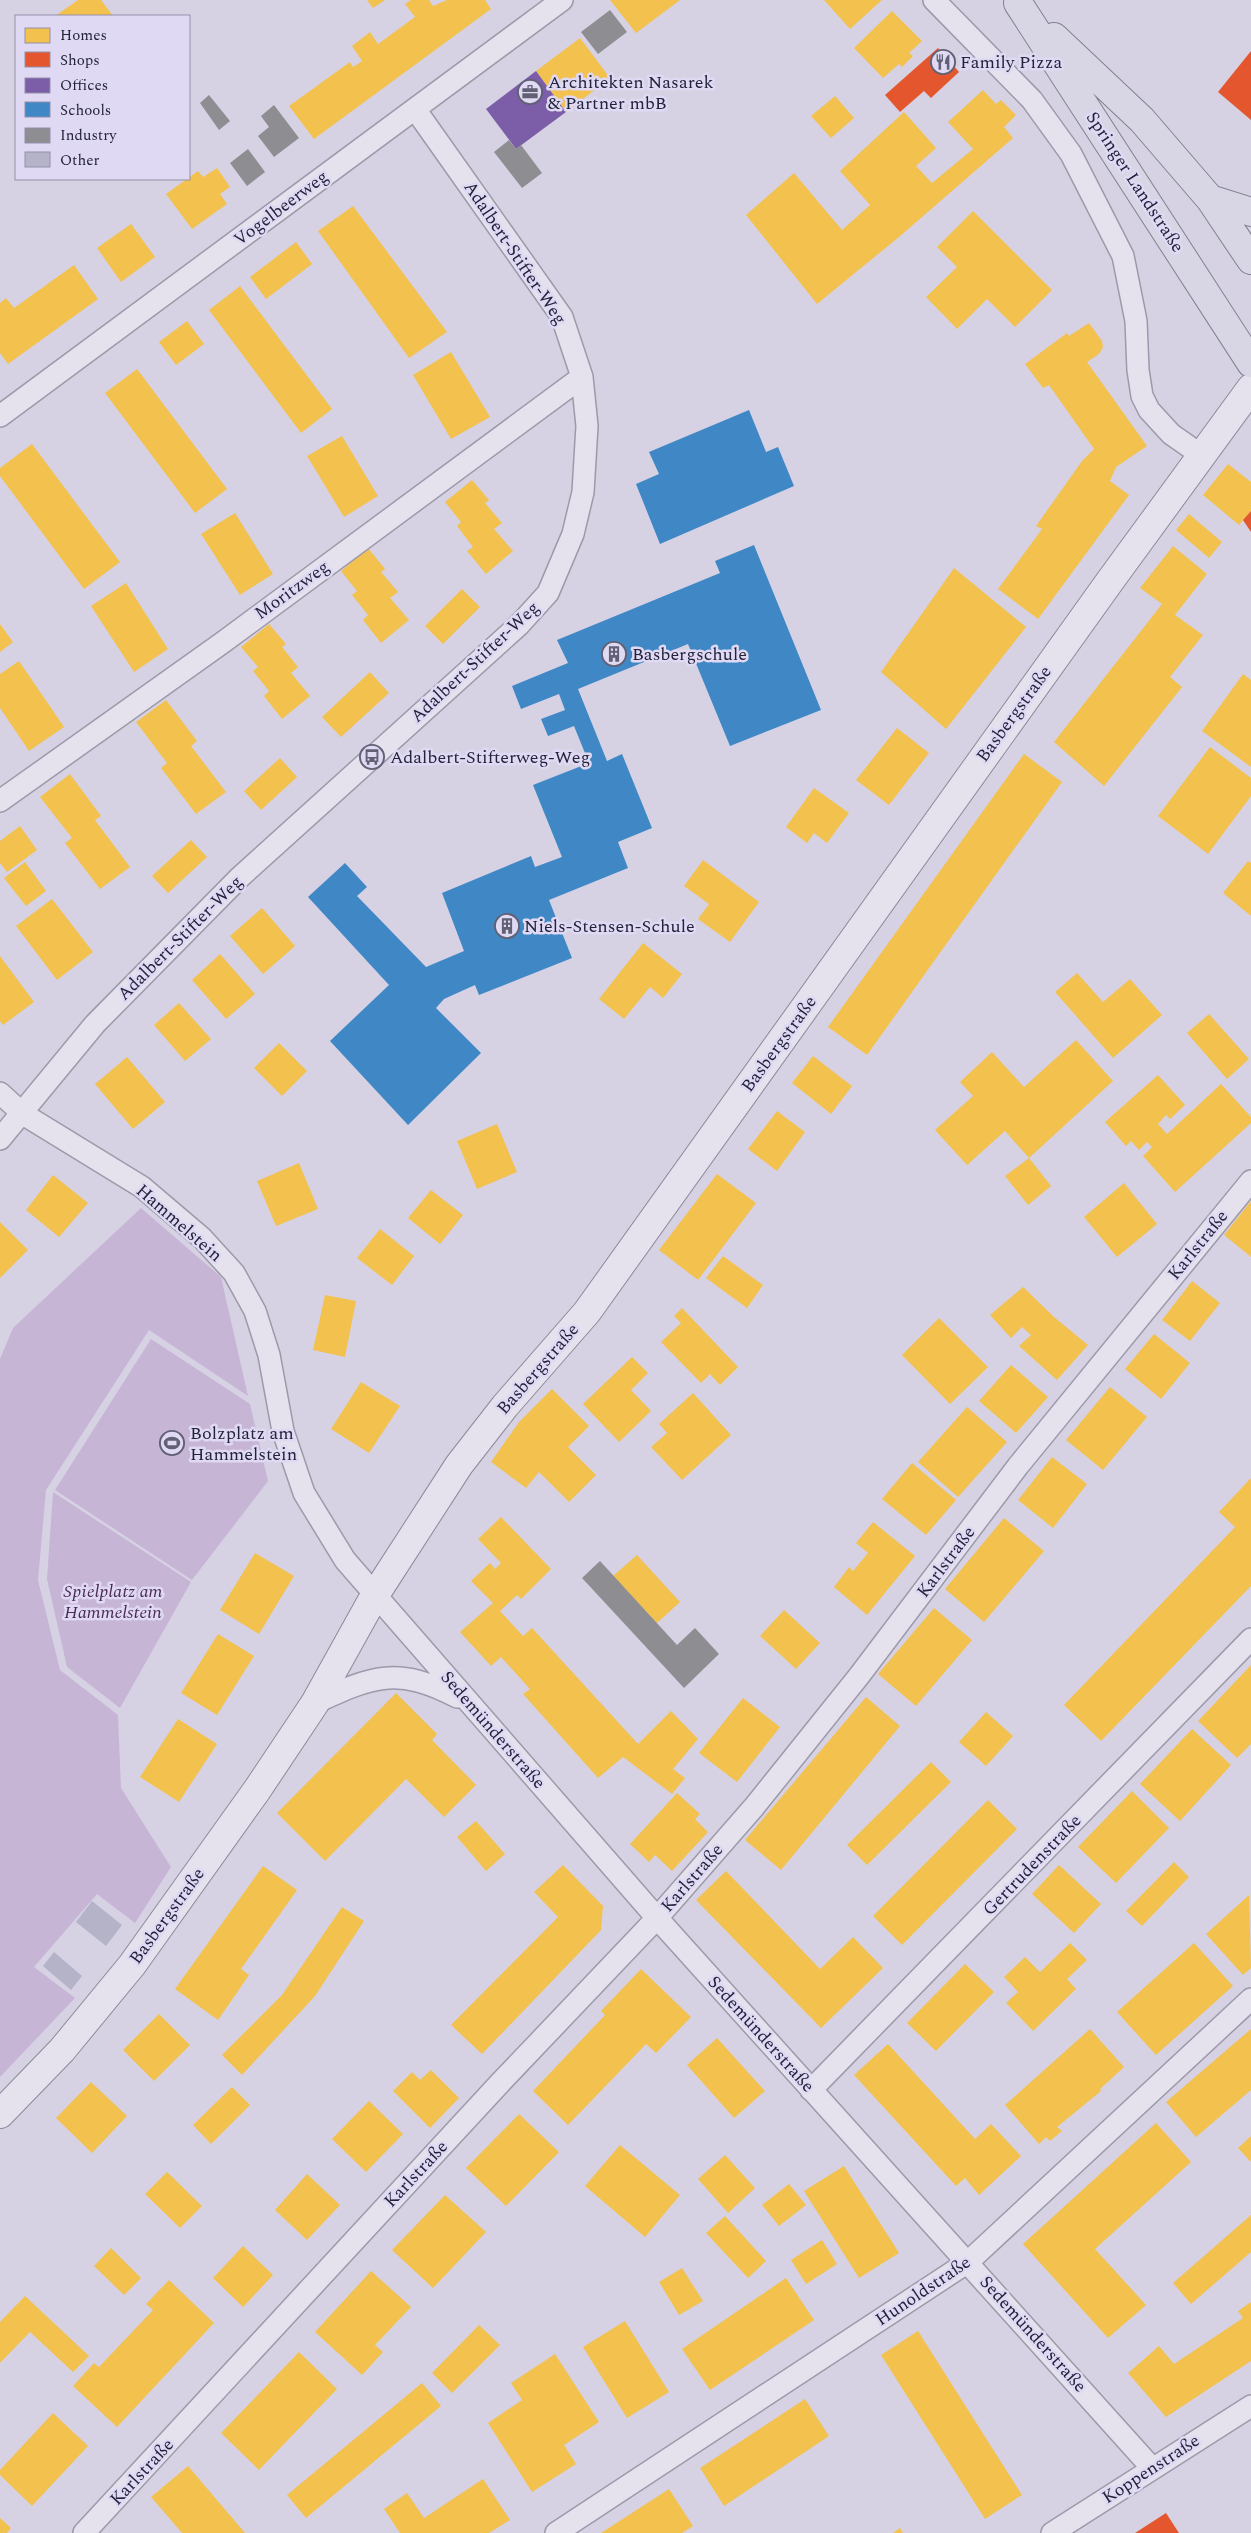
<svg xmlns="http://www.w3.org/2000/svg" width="1251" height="2533" font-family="Spectral,serif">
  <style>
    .green { fill: #c7b5d6 }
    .homes { fill: #f2c14e }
    .shops { fill: #e4572e }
    .offices { fill: #7b5ea7 }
    .schools { fill: #3f88c5 }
    .industry { fill: #8d8d92 }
    .building { fill: #b4b3c8 }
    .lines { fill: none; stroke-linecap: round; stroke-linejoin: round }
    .minor-casing { stroke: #9c9aaa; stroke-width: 24 }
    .secondary-casing { stroke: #8c8a9a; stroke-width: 30 }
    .primary-casing { stroke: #828190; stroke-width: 30 }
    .minor { stroke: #e5e2ed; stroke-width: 21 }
    .secondary { stroke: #e5e2ed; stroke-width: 28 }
    .primary { stroke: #d8d5e5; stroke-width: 28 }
    .labels { text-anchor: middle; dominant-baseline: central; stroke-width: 5; stroke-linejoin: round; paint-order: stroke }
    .poi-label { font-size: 18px; fill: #222239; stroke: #dfd9f4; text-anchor: start }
    .street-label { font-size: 18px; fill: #222239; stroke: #dfd9f4 }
    .park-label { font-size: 18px; font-style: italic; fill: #4b2a55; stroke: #dfd9f4 }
  </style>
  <rect width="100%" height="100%" fill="#d6d2e4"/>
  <path class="green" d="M141 1208 221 1277 248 1396 149 1330 46 1490 38 1580 60 1670 118 1715 121 1788 171 1867 135 1923 97 1894 34 1967 75 1998 0 2077V1359L13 1328Z
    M151 1339 250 1404 268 1481 192 1580 55 1490Z
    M53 1492 191 1582 120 1708 67 1667 47 1579Z"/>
  <path class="homes" d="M78 0H101L113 16H55Z
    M367 0H385L373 8Z
    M411 0H429L433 6 447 0H485L491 9 314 139 289 106 350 62 353 67 362 61 352 46 370 32 378 44 415 17 405 4Z
    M610 0H680L636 33Z
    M824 0H882L850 29Z
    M892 11 922 41 909 53 913 56 902 67 899 64 883 78 854 48Z
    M580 38 610 78 566 112 536 71Z
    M983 90 996 104 1001 100 1016 115 1004 127 1013 138 899 237 817 304 746 215 794 173 842 230 870 205 840 171 904 112 936 148 916 166 932 183 973 149 948 122Z
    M835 96 854 118 831 138 811 116Z
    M217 168 230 187 220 194 227 204 192 229 166 194 198 171 203 177Z
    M353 206 447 332 409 358 318 231Z
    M973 211 1052 290 1015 327 987 299 957 329 926 297 957 267 937 247Z
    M131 224 155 257 121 282 97 248Z
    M296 242 312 264 266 299 250 277Z
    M74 265 98 299 8 364 0 353V303L6 298 14 308Z
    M240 286 332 409 301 433 209 310Z
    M187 321 204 344 176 365 159 342Z
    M1089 323 1102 341 1103 347 1099 354 1087 362 1147 446 1116 467 1110 481 1129 495 1038 619 998 589 1042 529 1036 526 1082 461 1094 449 1049 385 1043 388 1025 364 1067 333 1069 336Z
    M451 352 490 417 451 439 413 375Z
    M137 369 227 489 195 513 105 393Z
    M342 436 378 496 344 517 307 456Z
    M32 444 120 562 84 589 0 476V468Z
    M1228 464 1251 482V511L1239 525 1203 495Z
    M472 480 489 500 485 503 502 523 494 529 513 551 486 574 467 551 473 547 457 526 461 522 445 502Z
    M235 513 273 574 240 595 201 534Z
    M1189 514 1222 542 1209 558 1176 530Z
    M1173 546 1207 574 1175 615 1203 635 1170 677 1182 687 1104 786 1054 742 1162 604 1140 588Z
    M368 548 385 569 381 572 398 592 390 598 409 620 381 643 363 620 368 615 352 595 357 591 341 571Z
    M954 568 1026 627 946 729 881 672Z
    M126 583 168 649 134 672 91 606Z
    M462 589 480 607 443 644 425 626Z
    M0 624 13 642 0 652Z
    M269 624 286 644 282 647 298 667 291 673 310 696 282 719 264 696 269 691 253 671 258 667 241 647Z
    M19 661 64 727 29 751 0 708V674Z
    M370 672 389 693 341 737 322 717Z
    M1243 674 1251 680V767L1202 731Z
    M166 700 197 741 191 746 226 792 196 814 161 768 167 763 136 722Z
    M897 728 929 753 889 805 856 780Z
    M1210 747 1251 778V796L1208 854 1158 816Z
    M1024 754 1062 782 867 1055 828 1027Z
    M280 758 297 777 261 810 244 791Z
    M70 774 101 816 95 820 130 867 100 889 65 843 72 838 40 797Z
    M814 788 849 813 827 843 814 833 807 843 786 827Z
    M20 826 37 850 7 872 0 863V841Z
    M191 840 207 857 168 893 152 876Z
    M703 860 759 902 730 942 698 919 709 904 684 886Z
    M1248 861 1251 863V916L1223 893Z
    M25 862 46 891 26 906 4 878Z
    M52 899 93 952 57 980 16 926Z
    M262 908 295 946 263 974 230 936Z
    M643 943 682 974 663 998 650 987 624 1019 599 999Z
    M220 954 255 994 226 1019 192 980Z
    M0 956 34 1002 3 1025 0 1021Z
    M1077 973 1103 1002 1130 979 1162 1015 1113 1058 1055 992Z
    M179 1003 211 1039 185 1061 154 1025Z
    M1209 1014 1249 1059 1227 1079 1187 1033Z
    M1076 1040 1113 1081 1029 1158 1005 1131 967 1165 935 1130 973 1096 960 1082 992 1052 1024 1087Z
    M279 1043 307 1071 282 1096 254 1068Z
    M813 1056 852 1086 831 1114 792 1083Z
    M127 1057 165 1102 133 1129 95 1084Z
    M1158 1075 1185 1105 1170 1119 1166 1115 1158 1124 1167 1134 1221 1084 1251 1117V1123L1175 1192 1143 1156 1152 1147 1147 1142 1139 1150 1131 1141 1126 1146 1105 1122Z
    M777 1111 805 1132 777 1171 748 1149Z
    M497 1124 517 1172 477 1189 457 1141Z
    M1029 1158 1051 1186 1028 1205 1005 1176Z
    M299 1163 318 1209 276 1226 257 1181Z
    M717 1174 756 1203 698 1280 659 1250Z
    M53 1175 88 1203 59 1237 26 1210Z
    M1124 1183 1157 1224 1117 1257 1084 1217Z
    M431 1190 463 1215 440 1244 408 1218Z
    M1251 1201V1257L1224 1235Z
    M0 1222 28 1250 0 1278Z
    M380 1229 414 1256 392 1285 357 1258Z
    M723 1256 763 1285 747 1308 706 1278Z
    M1192 1281 1220 1303 1190 1341 1162 1320Z
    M1023 1287 1054 1317 1088 1345 1057 1380 1019 1346 1031 1335 1022 1327 1011 1338 990 1315Z
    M325 1295 356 1301 345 1357 313 1350Z
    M682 1308 738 1367 720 1385 710 1374 701 1383 661 1342 681 1323 674 1316Z
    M939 1318 988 1367 950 1404 902 1355Z
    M1154 1334 1190 1363 1161 1399 1125 1369Z
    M632 1357 648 1373 631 1390 651 1411 619 1442 583 1404Z
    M1011 1365 1048 1397 1016 1433 979 1401Z
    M361 1382 400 1406 369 1453 331 1429Z
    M1110 1387 1147 1417 1103 1470 1066 1440Z
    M552 1389 589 1426 568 1447 596 1475 569 1502 539 1472 526 1488 491 1462 519 1422Z
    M693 1393 731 1435 682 1480 651 1447 667 1433 659 1424Z
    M967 1407 1007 1442 958 1497 918 1462Z
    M1052 1457 1087 1484 1053 1528 1018 1500Z
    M912 1463 956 1500 926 1535 882 1499Z
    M1251 1478V1586L1101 1741 1064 1705 1235 1527 1219 1512Z
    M501 1517 551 1569 521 1599 517 1595 500 1611 523 1636 532 1628 638 1744 671 1711 698 1739 673 1769 685 1778 672 1794 623 1757 598 1778 523 1694 530 1689 501 1657 491 1666 460 1632 493 1603 471 1581 490 1563 495 1569 501 1563 478 1539Z
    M1004 1518 1044 1551 984 1622 945 1589Z
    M873 1522 915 1556 867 1615 834 1587 849 1567 853 1571 868 1553 856 1543Z
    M255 1553 294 1576 259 1634 220 1610Z
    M637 1555 680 1602 657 1623 613 1576Z
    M934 1608 972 1640 916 1706 878 1674Z
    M784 1610 820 1643 796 1669 760 1636Z
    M218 1634 254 1656 217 1715 181 1693Z
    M1251 1665V1744L1237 1758 1198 1721Z
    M396 1693 437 1734 432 1740 476 1785 444 1817 406 1779 325 1861 277 1813Z
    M866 1697 900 1726 781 1870 745 1840Z
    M743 1698 780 1727 737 1782 699 1753Z
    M986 1712 1013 1736 986 1766 959 1742Z
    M178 1719 217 1744 179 1802 140 1777Z
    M1192 1729 1231 1765 1180 1821 1140 1784Z
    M931 1762 951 1782 867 1865 847 1845Z
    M1132 1791 1169 1828 1116 1883 1078 1847Z
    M677 1793 700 1814 695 1819 708 1832 672 1871 655 1855 649 1862 630 1844Z
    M988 1800 1017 1829 902 1945 873 1916Z
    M476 1821 505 1854 486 1871 457 1837Z
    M1174 1862 1189 1877 1142 1926 1126 1911Z
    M563 1865 603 1906 601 1930 482 2054 451 2025 558 1917 534 1892Z
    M1059 1865 1101 1904 1074 1933 1032 1894Z
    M263 1866 297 1890 241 1969 249 1975 218 2020 175 1989Z
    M726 1871 820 1969 853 1937 883 1968 821 2028 696 1900Z
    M1249 1895 1251 1968 1243 1975 1206 1934Z
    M342 1907 364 1921 315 1996 242 2075 222 2055 282 1995Z
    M1070 1943 1087 1960 1067 1979 1076 1989 1033 2031 1006 2003 1018 1992 1004 1977 1025 1957 1040 1972Z
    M1194 1943 1233 1986 1156 2055 1117 2012Z
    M965 1964 994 1992 936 2051 907 2023Z
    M641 1969 691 2017 656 2053 646 2044 568 2125 533 2091 605 2015 601 2011Z
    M159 2014 190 2045 154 2081 123 2050Z
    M1090 2029 1124 2067 1100 2089 1101 2091 1057 2127 1062 2131 1050 2141 1046 2137 1039 2144 1005 2105Z
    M1251 2029V2090L1196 2137 1166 2102Z
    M717 2038 765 2091 734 2118 687 2065Z
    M888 2044 975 2139 991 2124 1021 2156 979 2195 965 2178 956 2186 854 2075Z
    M431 2070 459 2098 430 2128 393 2091 412 2072 420 2080Z
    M91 2082 127 2116 92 2153 56 2118Z
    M232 2087 250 2105 211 2144 193 2125Z
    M369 2101 403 2134 366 2172 332 2139Z
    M519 2114 559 2152 506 2206 466 2168Z
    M1156 2123 1191 2162 1095 2249 1146 2305 1108 2338 1023 2244Z
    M1251 2136V2162L1238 2148Z
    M620 2145 680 2195 645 2237 585 2186Z
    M725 2155 755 2188 728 2213 698 2179Z
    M844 2166 899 2253 859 2278 804 2191Z
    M167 2172 202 2206 180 2228 145 2194Z
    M307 2174 340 2205 307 2240 275 2210Z
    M789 2184 806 2205 779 2226 762 2205Z
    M445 2195 486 2232 433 2288 392 2250Z
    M1251 2215V2252L1191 2304 1173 2283Z
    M725 2216 766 2261 748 2278 706 2233Z
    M822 2240 837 2264 806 2284 791 2260Z
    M243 2246 273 2275 243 2307 213 2278Z
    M111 2248 141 2278 124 2295 94 2266Z
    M682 2268 703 2301 679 2315 659 2282Z
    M371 2271 411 2307 375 2345 383 2352 362 2375 315 2332Z
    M786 2278 814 2320 710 2390 682 2349Z
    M169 2280 214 2323 117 2427 73 2386 94 2363 99 2367 153 2310 146 2304Z
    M25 2296 89 2356 73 2372 30 2332 0 2363V2322Z
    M1251 2302V2361L1166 2417 1128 2373 1159 2346 1174 2364 1243 2318 1238 2311Z
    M625 2321 669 2392 627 2418 583 2347Z
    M479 2325 500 2345 452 2393 432 2373Z
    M918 2331 1022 2495 985 2519 881 2355Z
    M299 2352 337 2389 259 2470 221 2433Z
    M555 2354 599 2422 564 2445 576 2464 532 2492 488 2423 522 2400 511 2383Z
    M422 2383 441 2406 306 2518 287 2495Z
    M805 2399 829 2436 724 2506 700 2468Z
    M53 2413 88 2446 32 2506 0 2475V2470Z
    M188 2466 245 2533H182L151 2497Z
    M483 2479 510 2520 489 2533H400L384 2509 407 2493 424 2518Z
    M669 2489 693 2526 682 2533H601Z
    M0 2518 11 2528 7 2533H0Z
    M900 2528 903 2533H893Z"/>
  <path class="shops" d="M938 48 959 72 931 98 924 91 900 112 885 95Z
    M1251 51V120L1218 92Z
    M1251 511V532L1243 520Z
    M1166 2513 1179 2533H1135Z"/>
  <path class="offices" d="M536 71 566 112 516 149 486 109Z"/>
  <path class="schools" d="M749 410 766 452 778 447 794 486 660 544 636 484 659 474 649 452Z
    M754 545 821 710 730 746 688 644 578 689 607 761 622 754 652 828 618 842 628 868 549 900 572 958 479 995 475 985 444 999 436 1008 481 1053 408 1125 330 1041 389 985 308 897 345 863 367 887 357 896 426 967 464 951 442 893 531 856 535 867 562 857 533 785 589 763 574 726 548 736 541 719 565 710 559 694 521 709 512 686 568 663 557 640 720 573 715 561Z"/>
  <path class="industry" d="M610 10 627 32 598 54 581 32Z
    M209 95 230 121 219 130 200 103Z
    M274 105 299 138 274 157 258 136 269 127 261 116Z
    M509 140 516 149 521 145 542 173 522 188 494 152Z
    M248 149 265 172 247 186 230 163Z
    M600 1561 677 1645 695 1628 719 1654 684 1688 582 1578Z"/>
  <path class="building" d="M92 1901 122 1925 106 1946 76 1922Z
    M54 1952 82 1976 71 1990 43 1966Z"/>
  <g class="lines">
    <defs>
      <path id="minor" d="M934 0 1032 100 1071 154 1123 256 1136 321 1138 370 1142 396 1149 410 1171 434 1201 455
        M0 416 562 0
        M0 801 222 643 582 377
        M0 1093 23 1114 142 1187 202 1238 234 1273 255 1311 269 1355 283 1431 304 1493 345 1560 657 1918 1152 2468
        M0 1139 95 1024 239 878 519 625 548 593 573 534 583 492 587 426 582 377 562 317 415 109
        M315 1703C372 1676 398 1666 457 1697
        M811 2090 1251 1639
        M84 2533 500 2083 657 1918 754 1807 859 1676 1018 1466 1251 1181
        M556 2533 968 2262 1251 1999
        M1052 2533 1251 2406"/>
      <path id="secondary" d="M0 2114 62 2050 132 1965 257 1790 315 1703 375 1595 459 1465 505 1406 587 1312 1110 581 1251 388"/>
      <path id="primary" d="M1018 3 1251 363
        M1054 37 1142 120 1210 199 1251 260
        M1210 199 1251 212"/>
    </defs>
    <use href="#minor" class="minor-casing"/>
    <use href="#secondary" class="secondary-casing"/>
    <use href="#primary" class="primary-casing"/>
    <use href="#minor" class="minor"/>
    <use href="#secondary" class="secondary"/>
    <use href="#primary" class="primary"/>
  </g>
  <defs>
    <symbol id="restaurant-ring" viewBox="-11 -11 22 22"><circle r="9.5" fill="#dfd9f4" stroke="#616075" stroke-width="1.5"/><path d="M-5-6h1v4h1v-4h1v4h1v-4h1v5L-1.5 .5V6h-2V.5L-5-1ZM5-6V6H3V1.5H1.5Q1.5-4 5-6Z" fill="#616075"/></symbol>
    <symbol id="office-ring" viewBox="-11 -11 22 22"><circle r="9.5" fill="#dfd9f4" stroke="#616075" stroke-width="1.5"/><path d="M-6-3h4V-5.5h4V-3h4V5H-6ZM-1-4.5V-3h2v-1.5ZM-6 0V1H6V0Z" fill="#616075"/></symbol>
    <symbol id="building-ring" viewBox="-11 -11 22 22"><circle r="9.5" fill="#dfd9f4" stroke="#616075" stroke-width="1.5"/><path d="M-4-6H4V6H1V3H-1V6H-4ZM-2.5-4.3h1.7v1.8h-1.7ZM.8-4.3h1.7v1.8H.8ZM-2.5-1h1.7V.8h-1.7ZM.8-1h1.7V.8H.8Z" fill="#616075"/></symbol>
    <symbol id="bus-ring" viewBox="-11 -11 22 22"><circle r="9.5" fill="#dfd9f4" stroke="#616075" stroke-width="1.5"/><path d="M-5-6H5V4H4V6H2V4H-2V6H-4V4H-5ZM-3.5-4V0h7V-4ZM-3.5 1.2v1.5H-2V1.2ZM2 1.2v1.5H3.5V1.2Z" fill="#616075"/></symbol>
    <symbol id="stadium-ring" viewBox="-11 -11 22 22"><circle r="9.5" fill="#dfd9f4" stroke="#616075" stroke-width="1.5"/><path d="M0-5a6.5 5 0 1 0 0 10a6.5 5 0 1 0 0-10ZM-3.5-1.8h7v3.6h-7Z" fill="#616075"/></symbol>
  </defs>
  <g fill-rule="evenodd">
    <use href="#restaurant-ring" x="929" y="48" width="28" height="28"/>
    <use href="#office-ring" x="516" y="78" width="28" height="28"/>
    <use href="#building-ring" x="600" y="640" width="28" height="28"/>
    <use href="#bus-ring" x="358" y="743" width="28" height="28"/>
    <use href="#building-ring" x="493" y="912" width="28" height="28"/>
    <use href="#stadium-ring" x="158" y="1429" width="28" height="28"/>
  </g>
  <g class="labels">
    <g class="poi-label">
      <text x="960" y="62">Family Pizza</text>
      <text x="548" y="82">Architekten Nasarek<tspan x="548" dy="21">&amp; Partner mbB</tspan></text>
      <text x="632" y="654">Basbergschule</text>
      <text x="390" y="757">Adalbert-Stifterweg-Weg</text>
      <text x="524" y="926">Niels-Stensen-Schule</text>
      <text x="190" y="1433">Bolzplatz am<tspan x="190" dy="21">Hammelstein</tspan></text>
    </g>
    <g class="street-label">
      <text transform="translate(1135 182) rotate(57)">Springer Landstraße</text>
      <text transform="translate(281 208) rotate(-37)">Vogelbeerweg</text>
      <text transform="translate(515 253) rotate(56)">Adalbert-Stifter-Weg</text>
      <text transform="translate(292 590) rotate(-36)">Moritzweg</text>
      <text transform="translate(475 662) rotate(-43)">Adalbert-Stifter-Weg</text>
      <text transform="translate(1014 714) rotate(-54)">Basbergstraße</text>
      <text transform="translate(180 938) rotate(-45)">Adalbert-Stifter-Weg</text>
      <text transform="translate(779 1044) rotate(-54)">Basbergstraße</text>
      <text transform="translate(179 1223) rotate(41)">Hammelstein</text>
      <text transform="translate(1198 1245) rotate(-51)">Karlstraße</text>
      <text transform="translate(538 1369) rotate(-49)">Basbergstraße</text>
      <text transform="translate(946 1562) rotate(-53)">Karlstraße</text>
      <text transform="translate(493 1730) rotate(49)">Sedemünderstraße</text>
      <text transform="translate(1032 1865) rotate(-46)">Gertrudenstraße</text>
      <text transform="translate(692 1878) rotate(-49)">Karlstraße</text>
      <text transform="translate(167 1916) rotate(-54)">Basbergstraße</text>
      <text transform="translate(761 2034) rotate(48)">Sedemünderstraße</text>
      <text transform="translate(416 2174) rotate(-47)">Karlstraße</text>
      <text transform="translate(923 2291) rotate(-34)">Hunoldstraße</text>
      <text transform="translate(1033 2334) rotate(48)">Sedemünderstraße</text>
      <text transform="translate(1151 2469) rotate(-33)">Koppenstraße</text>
      <text transform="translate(142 2472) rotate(-47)">Karlstraße</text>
    </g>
    <g class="park-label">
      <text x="113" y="1591">Spielplatz am<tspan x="113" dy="21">Hammelstein</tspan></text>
    </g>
  </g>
  <rect x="15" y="15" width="175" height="165" fill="#dfd9f4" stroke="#9390a9"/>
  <rect x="25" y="28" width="25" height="15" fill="#f2c14e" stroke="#9390a9"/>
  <text x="60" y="40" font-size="15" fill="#222239">Homes</text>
  <rect x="25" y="52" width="25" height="15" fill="#e4572e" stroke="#9390a9"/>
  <text x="60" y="65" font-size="15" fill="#222239">Shops</text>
  <rect x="25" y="78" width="25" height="15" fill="#7b5ea7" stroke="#9390a9"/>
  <text x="60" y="90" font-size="15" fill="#222239">Offices</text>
  <rect x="25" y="102" width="25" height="15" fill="#3f88c5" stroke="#9390a9"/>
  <text x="60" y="115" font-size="15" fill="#222239">Schools</text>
  <rect x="25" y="128" width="25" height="15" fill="#8d8d92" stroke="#9390a9"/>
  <text x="60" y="140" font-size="15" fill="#222239">Industry</text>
  <rect x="25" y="152" width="25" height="15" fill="#b4b3c8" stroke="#9390a9"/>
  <text x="60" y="165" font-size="15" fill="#222239">Other</text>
</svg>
